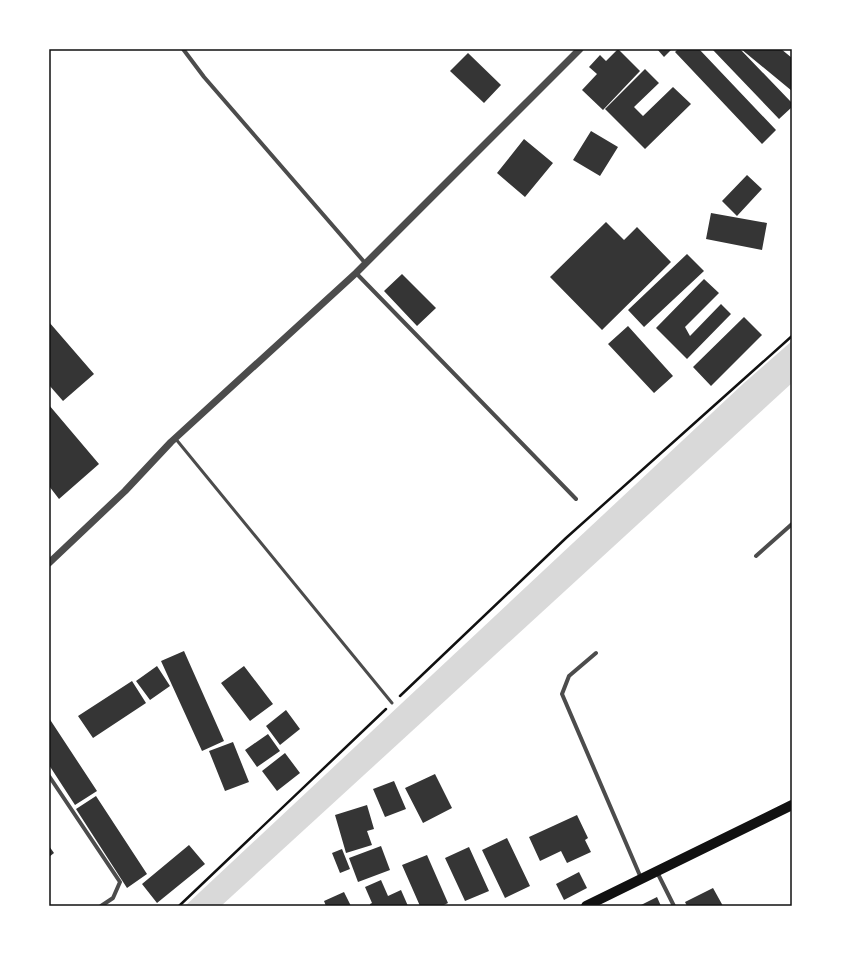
<svg xmlns="http://www.w3.org/2000/svg" width="841" height="955" font-family="'Titillium Web',sans-serif">
  <style>
    .water { fill: #d9d9d9 }
    .building { fill: #353535 }
    .lines { fill: none; stroke-linecap: round; stroke-linejoin: round }
    .path { stroke: #111; stroke-width: 2.5 }
    .service { stroke: #4c4c4c; stroke-width: 3 }
    .minor { stroke: #4c4c4c; stroke-width: 4 }
    .tertiary { stroke: #4c4c4c; stroke-width: 7 }
    .primary { stroke: #111; stroke-width: 10 }
    .neatline { fill: none; stroke: #111; stroke-width: 1.5 }
  </style>
  <rect width="100%" height="100%" fill="#fff"/>
  <path class="water" d="M792 341V383L221 906H185L744 383Z"/>
  <path class="building" d="M618 49 640 71 603 110 582 90 597 74 589 67 600 55 606 61Z
    M657 49H672L664 57Z
    M678 49H699L776 130 762 144 675 52Z
    M712 49H740L792 103V107L779 119Z
    M741 49H781L792 58V91Z
    M468 53 501 85 484 103 450 71Z
    M645 69 659 83 634 107 643 116 673 87 691 104 645 149 605 109Z
    M591 131 618 147 600 176 573 160Z
    M524 139 553 163 525 197 497 173Z
    M747 175 762 189 737 216 722 201Z
    M711 213 767 223 762 250 706 239Z
    M606 222 624 240 637 227 671 262 602 330 550 277Z
    M687 254 704 271 644 327 628 310Z
    M402 274 436 308 417 326 384 291Z
    M704 279 719 293 685 327 690 336 721 304 731 314 687 359 656 328Z
    M744 317 762 335 711 386 693 367Z
    M49 322 94 374 63 401 49 385Z
    M628 326 673 376 654 393 608 344Z
    M49 405 99 464 59 499 49 486Z
    M184 651 224 741 202 751 161 661Z
    M157 666 170 686 150 700 136 681Z
    M244 666 273 704 250 721 221 683Z
    M132 681 146 703 93 738 78 716Z
    M286 710 300 729 280 745 266 726Z
    M49 718 97 791 75 805 49 765Z
    M268 734 280 751 257 767 245 750Z
    M233 742 249 782 225 791 209 751Z
    M285 753 300 773 277 791 262 771Z
    M435 774 452 808 423 823 405 788Z
    M394 781 406 809 385 817 373 789Z
    M96 796 147 874 127 888 76 809Z
    M367 805 374 829 367 831 372 845 346 853 335 815Z
    M577 815 588 838 585 840 591 852 567 863 561 851 540 861 529 837Z
    M507 838 530 886 505 898 482 850Z
    M189 845 205 864 157 903 142 884Z
    M49 846 54 853 49 857Z
    M381 846 390 870 358 882 349 858Z
    M469 847 489 891 465 901 445 858Z
    M342 849 350 869 340 873 332 853Z
    M427 855 448 903 442 906H420L402 865Z
    M579 872 587 888 564 900 556 884Z
    M381 880 388 896 401 890 408 906H370V904L372 903 365 887Z
    M713 888 723 906H687L685 902Z
    M344 892 351 906H326L324 901Z
    M657 897 661 906H639Z"/>
  <g class="lines">
    <path class="path" d="M400 696 566 538 792 336
      M179 906 386 709"/>
    <path class="service" d="M175 438 392 703"/>
    <path class="minor" d="M183 49 204 77 366 264
      M356 273 576 499
      M756 556 792 524
      M596 653 569 676 562 694 641 878
      M49 776 120 882 113 898 101 906
      M657 872 674 906"/>
    <path class="tertiary" d="M49 563 125 491 171 442 356 273 580 49"/>
    <path class="primary" d="M586 906 792 805"/>
  </g>
  <rect width="841" height="955" fill="none" stroke="#ffffff" stroke-width="100"/>
  <rect x="50" y="50" width="741" height="855" class="neatline"/>
</svg>
